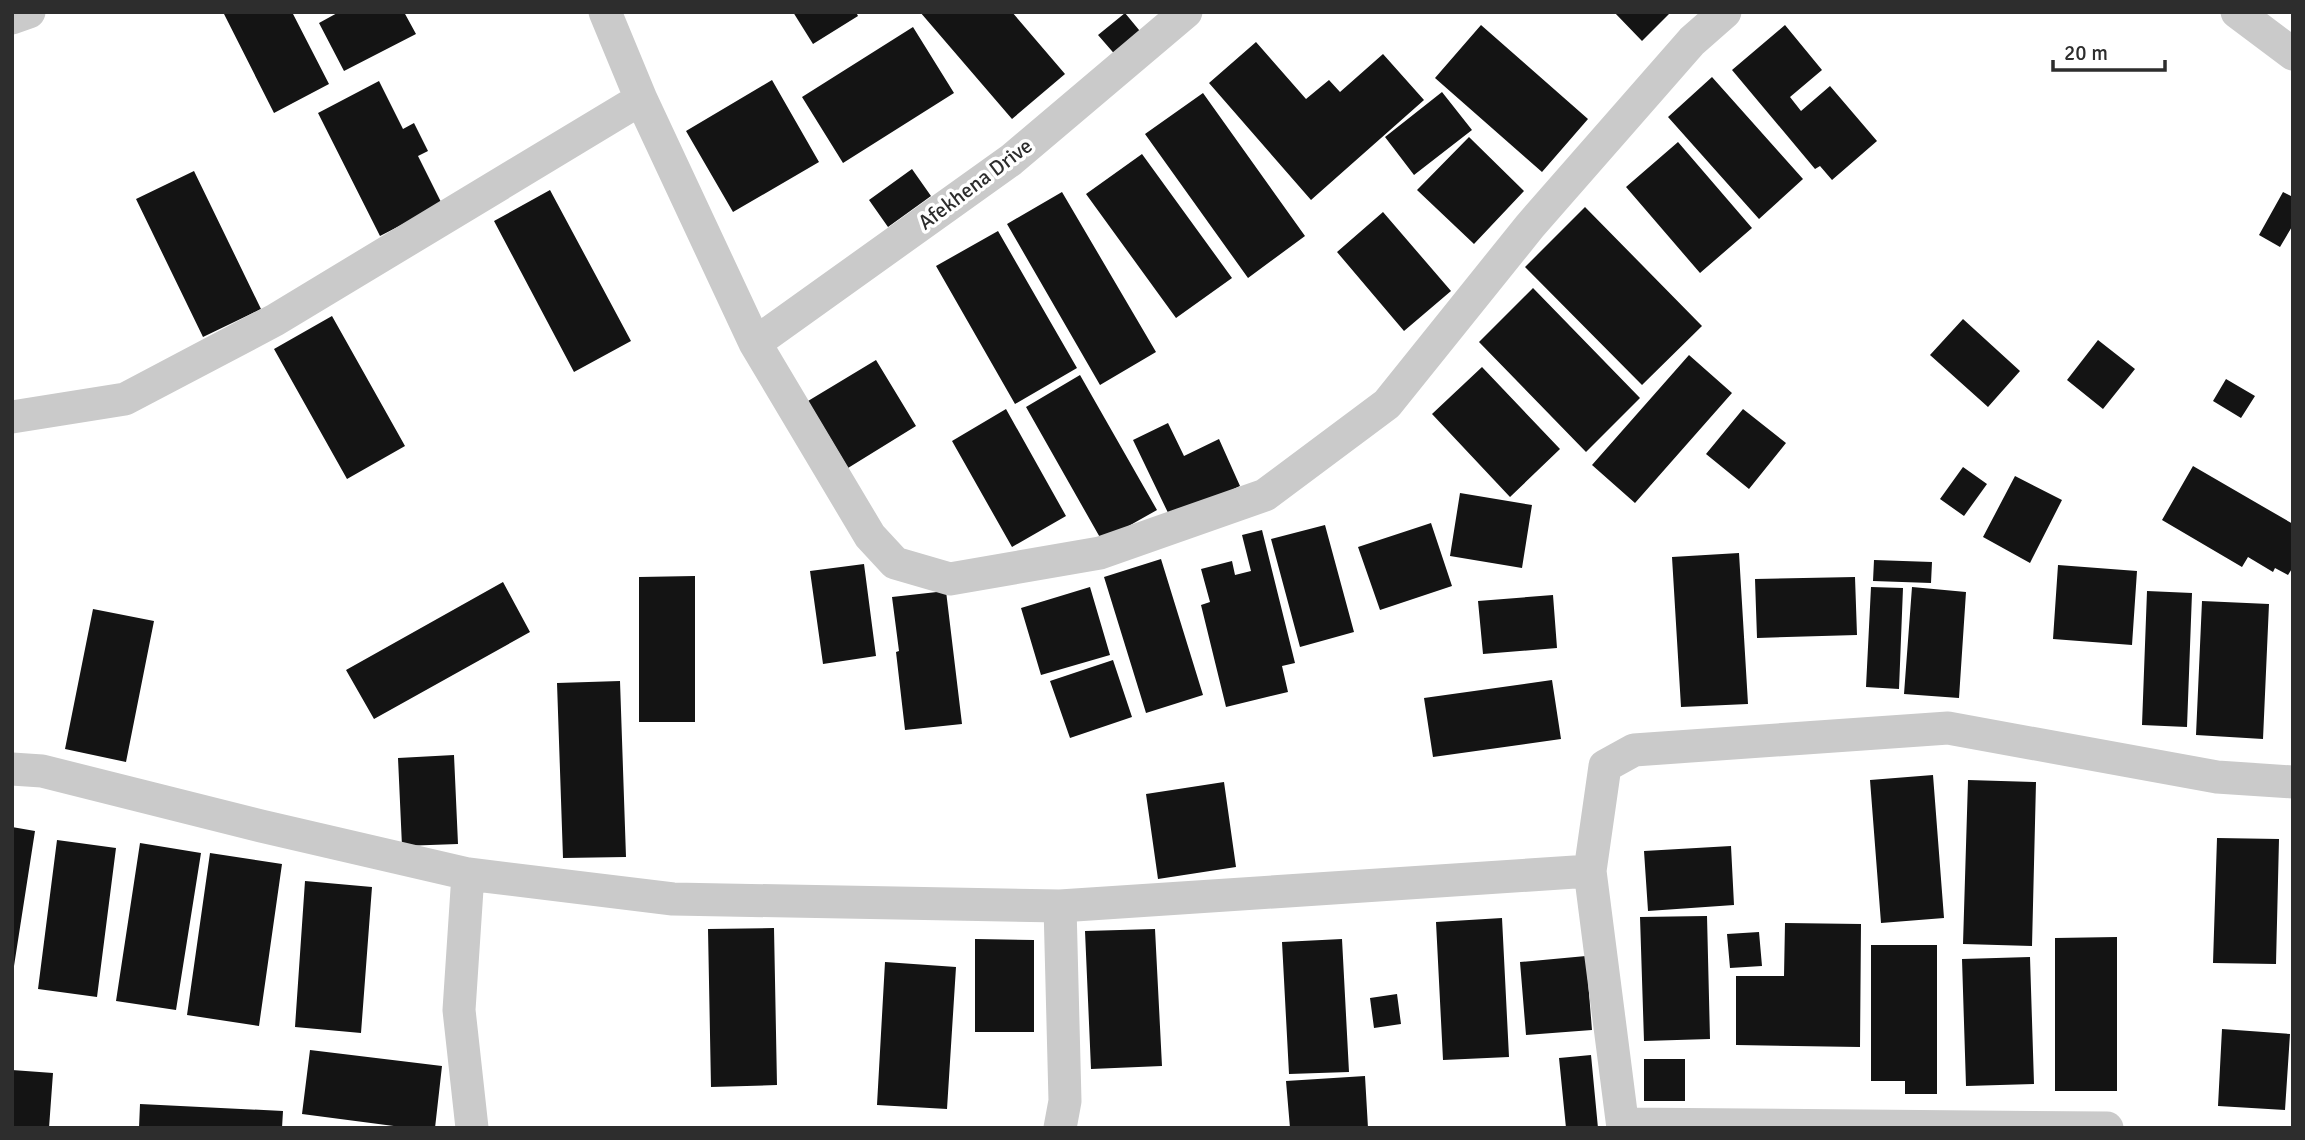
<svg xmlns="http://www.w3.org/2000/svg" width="2305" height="1140" font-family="Signika,sans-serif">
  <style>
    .building { fill: #141414 }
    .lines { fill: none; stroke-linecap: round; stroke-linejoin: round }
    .street { stroke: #cacaca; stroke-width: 33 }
    .labels { text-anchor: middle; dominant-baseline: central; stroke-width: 7; stroke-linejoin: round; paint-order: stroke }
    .street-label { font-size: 21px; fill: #2d2d2d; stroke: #fff }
  </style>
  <rect width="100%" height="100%" fill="#fff"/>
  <path class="building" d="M223 12H292L329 84 274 113Z
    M339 12H404L416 34 344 71 319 23Z
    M793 12H856L858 16 813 44Z
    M920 12H1012L1065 74 1012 119Z
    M1614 12H1671L1642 41Z
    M1125 13 1144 36 1118 58 1098 35Z
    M1481 25 1588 119 1542 172 1435 78Z
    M1785 25 1822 70 1790 97 1801 111 1830 86 1877 141 1832 180 1820 166 1815 169 1732 70Z
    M913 27 954 93 843 163 802 97Z
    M1256 42 1306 99 1329 80 1340 92 1383 54 1424 100 1311 200 1209 83Z
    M1712 77 1803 179 1759 219 1668 117Z
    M772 80 819 162 733 212 686 131Z
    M379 81 403 129 414 123 428 151 418 156 442 204 380 236 318 113Z
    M1442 92 1472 130 1414 175 1385 137Z
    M1203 93 1305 236 1248 278 1145 134Z
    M1469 137 1524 191 1474 244 1417 190Z
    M1678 142 1752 228 1700 273 1626 187Z
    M1142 154 1232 278 1176 318 1086 194Z
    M912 169 931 196 888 227 869 200Z
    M194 171 261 309 203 337 136 199Z
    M550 190 631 341 574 372 494 221Z
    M1062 192 1156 352 1100 385 1007 224Z
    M2283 192 2293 197V225L2280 247 2259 235Z
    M1585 207 1702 326 1642 385 1525 267Z
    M1383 212 1451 291 1404 331 1337 252Z
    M998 231 1077 368 1015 404 936 266Z
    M1533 288 1640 398 1586 452 1479 342Z
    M332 316 405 446 347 479 274 349Z
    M1963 319 2020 371 1988 407 1930 355Z
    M2098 340 2135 369 2103 409 2067 380Z
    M1689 355 1732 393 1635 503 1592 465Z
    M876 360 916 426 848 468 808 401Z
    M1482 367 1560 449 1510 497 1432 414Z
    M1080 375 1157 510 1102 541 1026 407Z
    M2226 379 2255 396 2241 418 2213 401Z
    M1006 409 1066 516 1012 547 952 441Z
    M1743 409 1786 443 1749 489 1706 454Z
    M1168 423 1184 456 1219 439 1240 486 1171 519 1133 440Z
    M2193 466 2293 524V567L2288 575 2275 568 2273 572 2248 557 2242 567 2162 520Z
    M1963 467 1987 484 1964 516 1940 499Z
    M2015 476 2062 500 2030 563 1983 537Z
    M1460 493 1532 505 1522 568 1450 556Z
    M1431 523 1452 586 1380 610 1358 547Z
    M1325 525 1354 632 1300 647 1271 539Z
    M1262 530 1295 663 1282 666 1288 692 1226 707 1201 605 1210 602 1201 569 1232 561 1235 575 1251 571 1242 535Z
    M1739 553 1748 704 1681 707 1672 557Z
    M1161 559 1203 695 1146 713 1104 577Z
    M1874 560 1932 562 1931 583 1873 581Z
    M864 564 876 656 823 664 810 571Z
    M2058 565 2137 571 2132 645 2053 639Z
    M695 576V722H639V577Z
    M1855 577 1857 635 1757 638 1755 579Z
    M503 582 530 632 374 719 346 670Z
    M1090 587 1110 655 1041 675 1021 608Z
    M1871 587 1903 588 1899 689 1866 687Z
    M1912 587 1966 592 1959 698 1904 694Z
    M946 591 962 724 905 730 896 652 899 651 892 597Z
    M2147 591 2192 593 2187 727 2142 725Z
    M1553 595 1557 648 1483 654 1478 601Z
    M2202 601 2269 604 2263 739 2196 735Z
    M93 609 154 621 126 762 65 749Z
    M1113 660 1132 717 1070 738 1050 681Z
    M1552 680 1561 739 1433 757 1424 698Z
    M620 681 626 857 563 858 557 683Z
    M454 755 458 844 402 846 398 758Z
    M1933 775 1944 918 1881 923 1870 780Z
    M1968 780 2036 782 2032 946 1963 944Z
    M1224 782 1236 867 1158 879 1146 794Z
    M12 827 35 831 14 966H12Z
    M2217 838 2279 839 2276 964 2213 963Z
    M57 840 116 848 97 997 38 989Z
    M140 843 201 853 176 1010 116 1001Z
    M1731 846 1734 905 1648 911 1644 851Z
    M210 853 282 864 259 1026 187 1015Z
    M305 881 372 887 361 1033 295 1027Z
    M1707 916 1710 1039 1644 1041 1640 917Z
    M1502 918 1509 1057 1443 1060 1436 922Z
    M1785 923 1861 924 1860 1047 1736 1045V976H1784Z
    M774 928 777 1085 711 1087 708 929Z
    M1155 929 1162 1066 1091 1069 1085 931Z
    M1759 932 1762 966 1730 968 1727 934Z
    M2117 937V1091H2055V938Z
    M975 939 1034 940V1032H975Z
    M1342 939 1349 1072 1289 1074 1282 942Z
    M1871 945H1937V1094H1905V1081H1871Z
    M1586 956 1592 1030 1526 1035 1520 962Z
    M2030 957 2034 1084 1966 1086 1962 959Z
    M885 962 956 967 947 1109 877 1105Z
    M1397 994 1401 1024 1374 1028 1370 998Z
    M2222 1029 2290 1034 2285 1110 2218 1106Z
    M310 1050 442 1066 435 1128H409L302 1114Z
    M1591 1055 1598 1128H1566L1559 1058Z
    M1644 1059H1685V1101H1644Z
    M12 1070 53 1073 49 1128H12Z
    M1365 1076 1368 1128H1290L1286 1081Z
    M140 1104 283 1111 282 1128H139Z"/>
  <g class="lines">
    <path class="street" d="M605 12 641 99 755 343 870 536 895 563 950 579 1100 553 1265 495 1387 404 1530 226 1692 41 1725 12
      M2237 12 2293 54
      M12 18 29 12
      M755 343 1011 160 1186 12
      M12 417 125 399 275 320 641 99
      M12 769 42 771 261 826 468 874 673 899 1060 906 1590 871
      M468 874 459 1010 472 1128
      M1060 906 1065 1101 1060 1128
      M1623 1124 2107 1128
      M1623 1128 1590 871 1605 766 1634 750 1948 728 2217 777 2293 782"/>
  </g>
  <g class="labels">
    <g class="street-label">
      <text transform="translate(975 184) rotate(-37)">Afekhena Drive</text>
    </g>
  </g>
  <rect width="2305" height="1140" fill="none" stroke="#2d2d2d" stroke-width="28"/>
  <path d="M2053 60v10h112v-10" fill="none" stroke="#2d2d2d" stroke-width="3.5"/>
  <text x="2064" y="60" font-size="21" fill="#2d2d2d" stroke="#ffffff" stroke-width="5" paint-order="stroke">20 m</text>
</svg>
